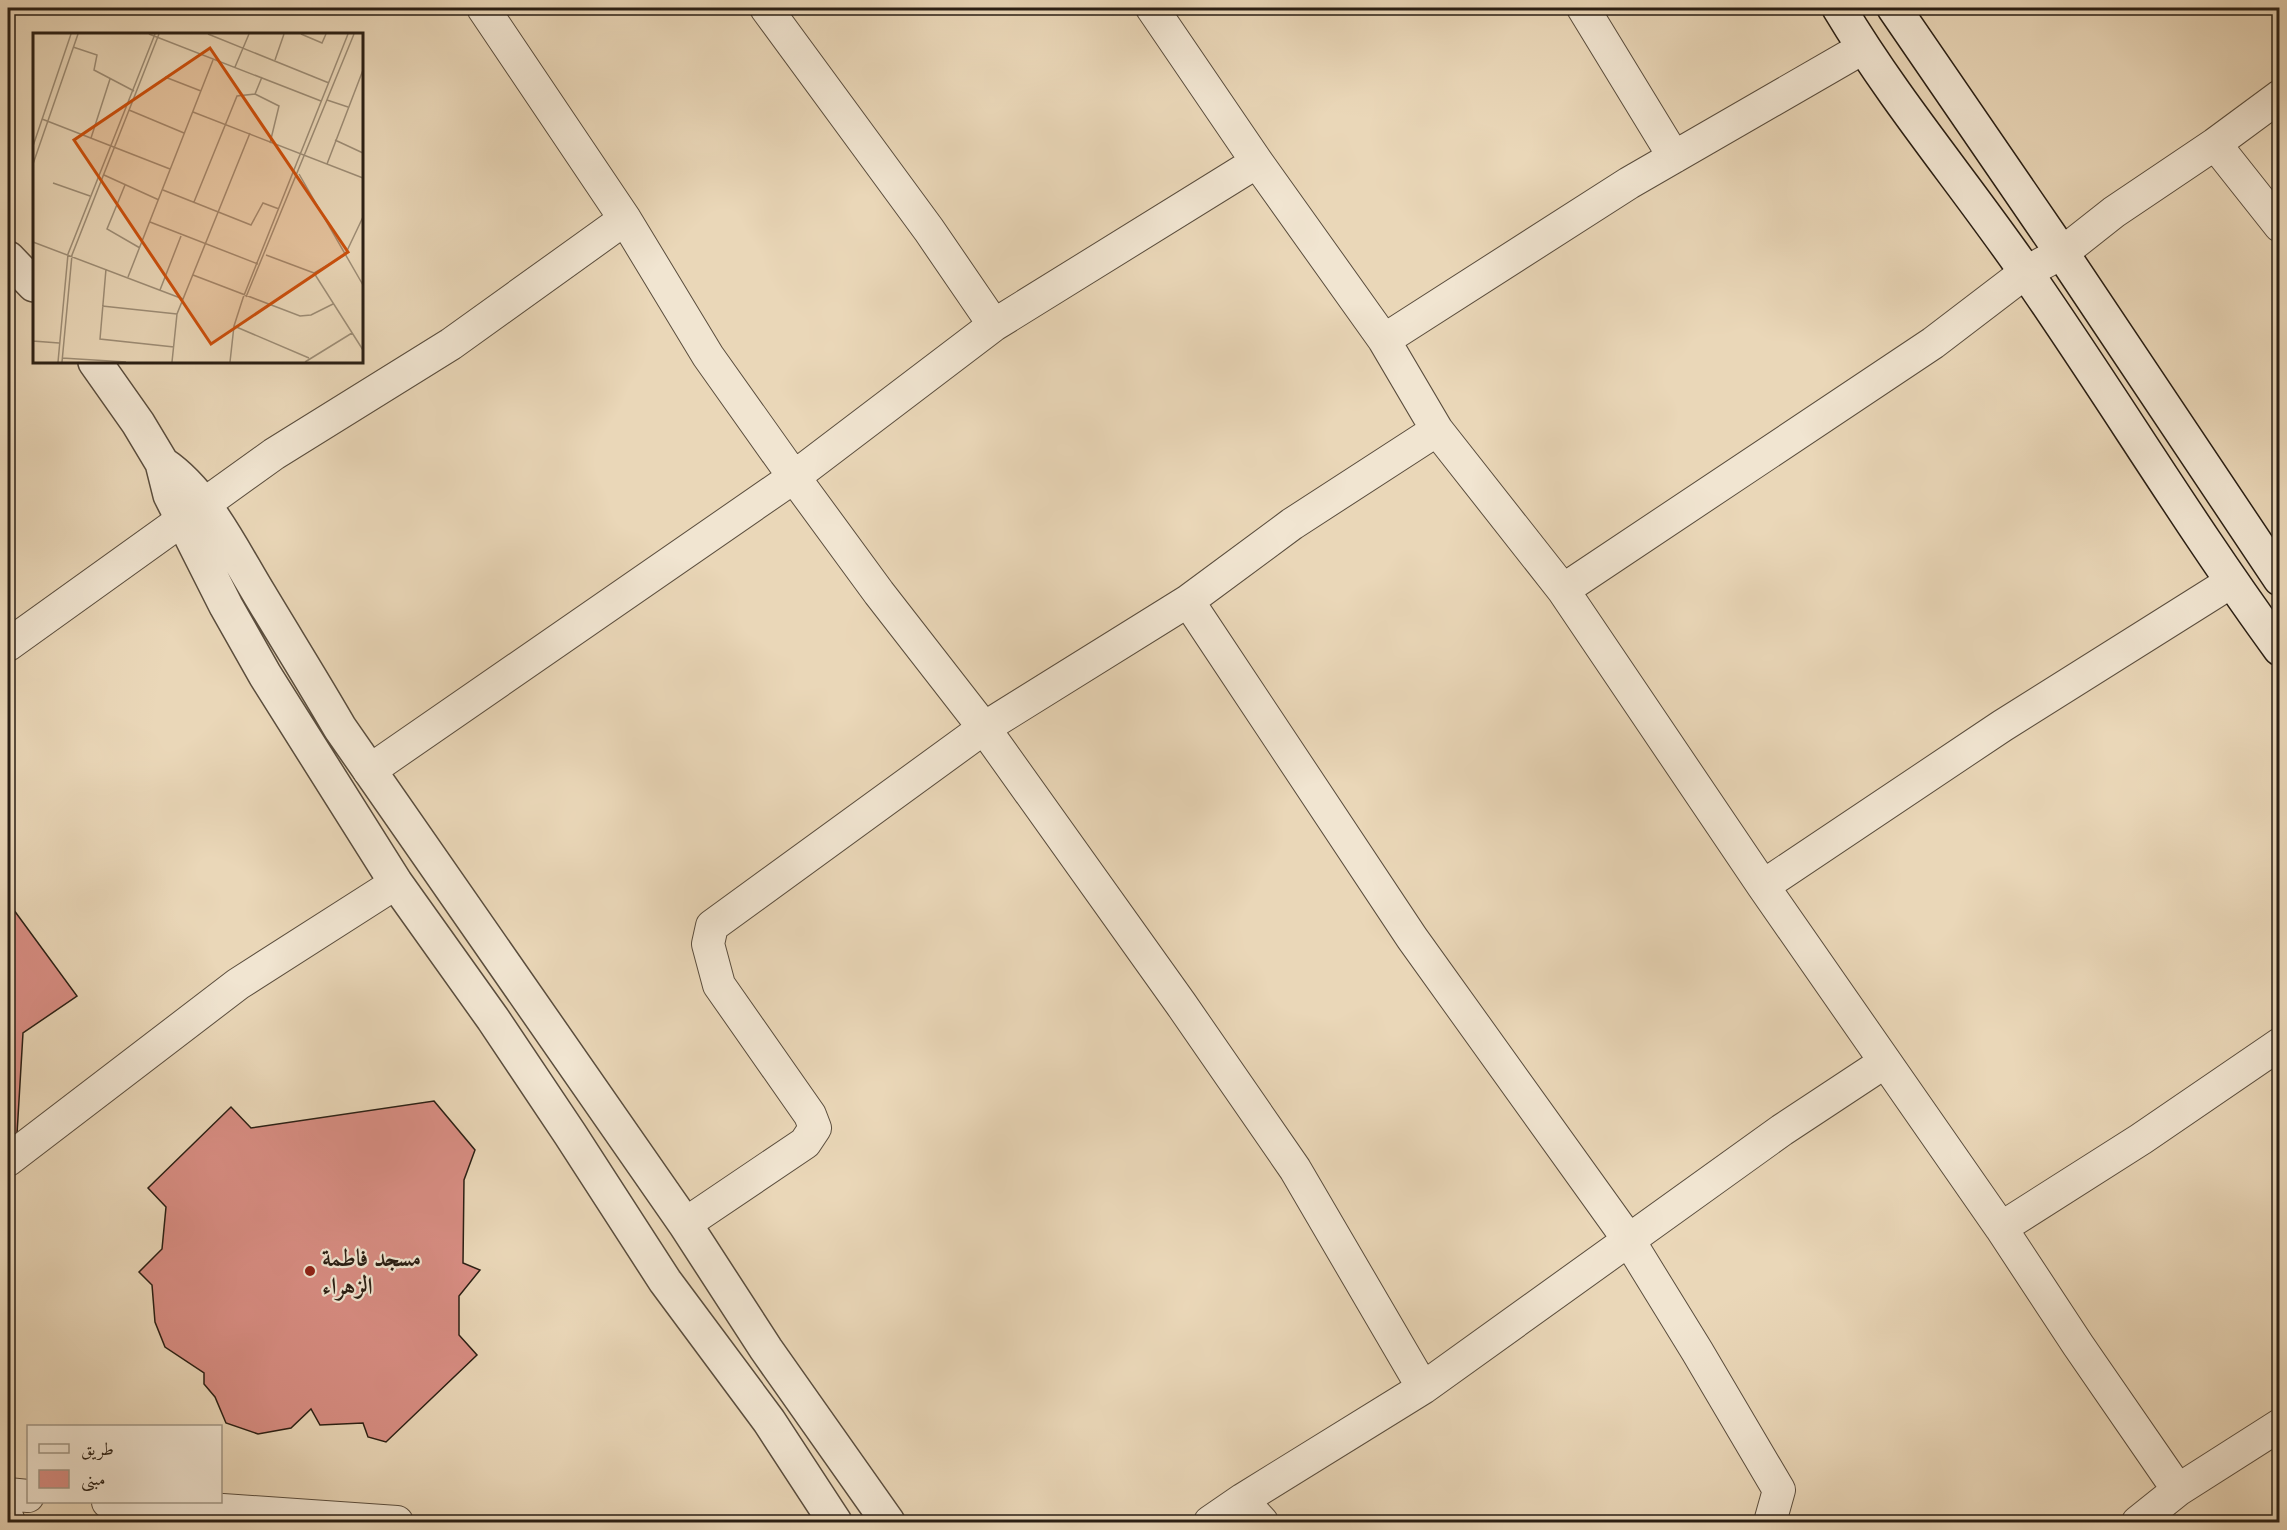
<svg xmlns="http://www.w3.org/2000/svg" width="2287" height="1530" font-family="'EB Garamond',Amiri,serif">
  <style>
    .building { fill: #d98e84; stroke: #2a1f14; stroke-width: 1.5 }
    .lines { fill: none; stroke-linecap: round; stroke-linejoin: round }
    .minor-casing { stroke: #5a4d3d; stroke-width: 34 }
    .tertiary-casing { stroke: #5a4d3d; stroke-width: 36 }
    .secondary-casing { stroke: #2a1f14; stroke-width: 36 }
    .minor { stroke: #f1e5d1; stroke-width: 32 }
    .tertiary { stroke: #f1e5d1; stroke-width: 33 }
    .secondary { stroke: #f1e5d1; stroke-width: 33 }
    .poi-dot { fill: #8f2418; stroke: #f1e5d1; stroke-width: 2 }
    .labels { text-anchor: middle; dominant-baseline: central; stroke-width: 4.5; stroke-linejoin: round; paint-order: stroke }
    .poi-label { font-size: 24px; font-weight: bold; fill: #2a1f14; stroke: #f1e5d1; text-anchor: start }
    .inset-road { fill: none; stroke: #9d8d76; stroke-width: 1.5 }
    .view { fill: #cc500d; fill-opacity: 0.15; stroke: #cc500d; stroke-width: 3 }
    .inset-edge { fill: none; stroke: #2a1f14; stroke-width: 3 }
  </style>
  <rect width="100%" height="100%" fill="#ead7b8"/>
  <filter id="stains"><feTurbulence type="fractalNoise" baseFrequency=".00333" numOctaves="4"/><feColorMatrix values="0 0 0 0 .2 0 0 0 0 .09 0 0 0 0 .02 0 0 0 .5 -.17"/></filter>
  <radialGradient id="worn" r=".72"><stop offset=".6" stop-color="#630" stop-opacity="0"/><stop offset="1" stop-color="#630" stop-opacity=".3"/></radialGradient>
  <path class="building" d="M8 902 77 996 23 1033 17 1134H8Z
    M434 1101 475 1150 464 1180 463 1263 480 1270 459 1296V1335L477 1355 386 1442 368 1437 363 1423 320 1425 311 1409 291 1428 258 1434 226 1423 215 1397 204 1384V1373L165 1347 155 1322 152 1285 139 1272 162 1249 166 1207 148 1188 231 1107 251 1128Z"/>
  <g class="lines">
    <defs>
      <path id="minor" d="M483 8 625 219 708 356 794 477 879 593 984 728 1181 1004 1295 1169 1423 1388
        M766 8 929 230 994 325
        M1152 8 1257 162 1384 340 1437 430 1563 590 1763 886 2001 1228 2078 1345 2178 1490
        M1583 8 1674 157
        M2215 144 2280 226
        M1384 340 1629 183 1863 48
        M1563 590 1933 343 2026 272 2062 253 2114 212 2215 144 2280 96
        M1188 601 1412 938 1628 1239 1697 1351 1779 1490 1770 1522
        M8 645 274 454 451 344 625 219
        M369 771 794 477 994 325 1257 162
        M1763 886 2002 726 2231 582
        M8 1160 238 984 396 883
        M685 1224 805 1143 815 1128 810 1115 719 985 708 944 712 926 984 728 1188 601 1292 524 1437 430
        M2001 1228 2141 1139 2280 1044
        M8 1494 28 1496
        M1242 1500 1262 1522
        M108 1502 397 1522
        M8 1519 9 1522
        M1210 1522 1242 1500 1423 1388 1782 1130 1885 1062
        M2138 1522 2178 1490 2280 1425"/>
      <path id="tertiary" d="M8 258 34 285
        M95 362 138 423 162 463 170 495 226 606 265 675 396 883 493 1019 570 1134 665 1281 769 1421 835 1522
        M163 464C206 493 233 551 260 595 287 640 314 683 340 728L685 1224 766 1349 888 1522"/>
      <path id="secondary" d="M1839 8C1894 100 1964 183 2025 271 2112 396 2190 526 2280 649
        M1894 8 2062 253 2280 579"/>
    </defs>
    <use href="#minor" class="minor-casing"/>
    <use href="#tertiary" class="tertiary-casing"/>
    <use href="#secondary" class="secondary-casing"/>
    <use href="#minor" class="minor"/>
    <use href="#tertiary" class="tertiary"/>
    <use href="#secondary" class="secondary"/>
  </g>
  <circle class="poi-dot" cx="310" cy="1271" r="6"/>
  <g class="labels">
    <g class="poi-label">
      <text x="322" y="1257">مسجد فاطمة<tspan x="322" dy="28">الزهراء</tspan></text>
    </g>
  </g>
  <g transform="translate(33 33)">
    <rect width="330" height="330" fill="#ead7b8"/>
    <path class="inset-road" d="M116 1 288 68M175 1 296 50M268 1 289 10 293 1M40 14 64 22 61 37 101 58M242 27 251 1M202 34 216 1M132 44 168 58M222 61 246 73 237 110M294 67 315 74M96 77 151 100M160 79 330 145M9 86 137 136M58 105 77 46M302 107 330 120M0 113 38 1M0 131 45 1M294 131 330 37M266 141 330 252M71 142 126 167M20 150 57 163M92 152 74 196 107 215M130 157 218 192 230 170 246 176M161 169 204 63 222 61 229 44M330 184 312 222 281 240 330 317M117 189 225 231M0 209 150 266M233 222 281 240M73 236 67 306 141 314M160 242 267 283 278 282 300 271M95 244 180 27M127 257 148 203M213 264 321 1M69 273 144 281M0 279V308L26 310M201 293 276 325M29 325 93 329M0 329V308M25 329 35 221 122 1M29 329 39 222 126 1M139 329 144 281 217 100M197 329 201 293 210 265 315 1M272 329 319 300"/>
    <path class="view" d="M177 15 315 219 178 311 41 107Z"/>
    <rect width="330" height="330" class="inset-edge"/>
  </g>
  <rect width="2287" height="1530" fill="none" stroke="#ead7b8" stroke-width="30"/>
  <rect x="9" y="9" width="2269" height="1512" fill="none" stroke="#2a1f14" stroke-width="3"/>
  <rect x="15" y="15" width="2257" height="1500" fill="none" stroke="#2a1f14" stroke-width="1.5"/>
  <rect x="27" y="1425" width="195" height="78" fill="#f1e5d1" stroke="#a19685" stroke-width="1.5"/>
  <rect x="39" y="1444" width="30" height="9" fill="#f1e5d1" stroke="#a19685" stroke-width="1.5"/>
  <text x="81" y="1455" font-size="18" fill="#2a1f14">طريق</text>
  <rect x="39" y="1470" width="30" height="18" fill="#d98e84" stroke="#a19685" stroke-width="1.5"/>
  <text x="81" y="1485" font-size="18" fill="#2a1f14">مبنى</text>
  <rect width="100%" height="100%" filter="url(#stains)"/>
  <rect width="100%" height="100%" fill="url(#worn)"/>
</svg>
